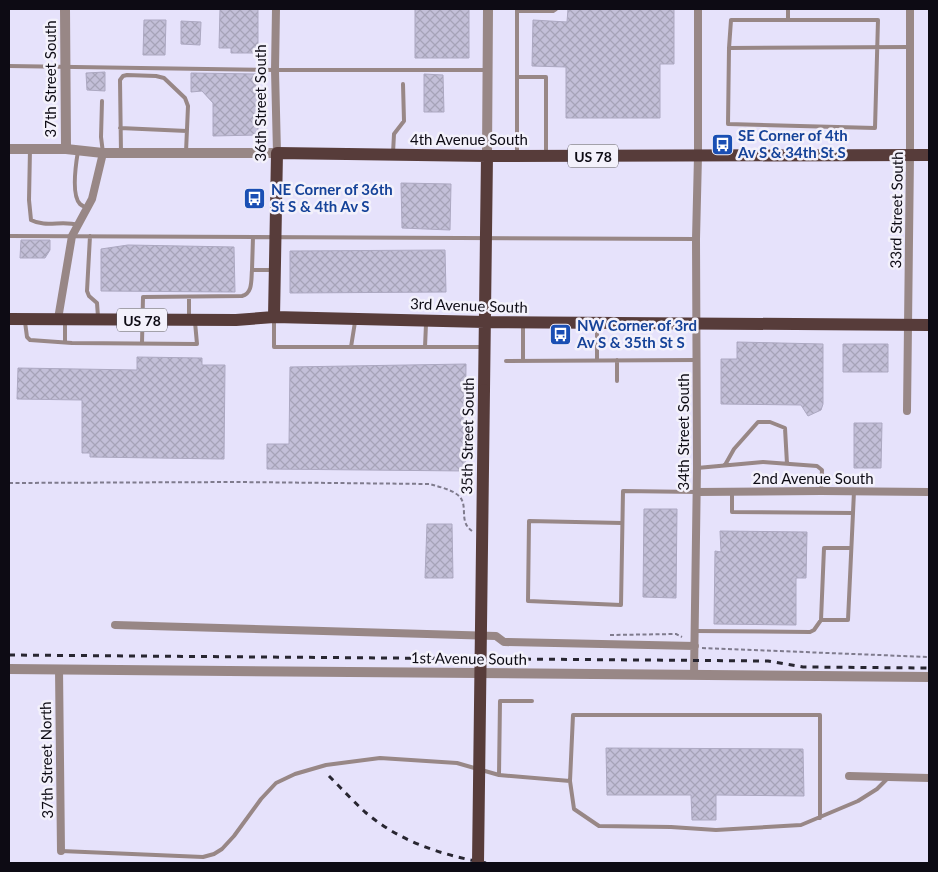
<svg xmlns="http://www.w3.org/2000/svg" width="938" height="872" font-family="Lato,sans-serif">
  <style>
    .building { fill: url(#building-cross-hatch); stroke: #aca8c1 }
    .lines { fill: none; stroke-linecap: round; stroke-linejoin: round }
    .path { stroke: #7f7b8d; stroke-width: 2; stroke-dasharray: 4 2.5; stroke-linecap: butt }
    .service { stroke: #988786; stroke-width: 4 }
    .minor { stroke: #988786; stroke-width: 8 }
    .tertiary { stroke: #988786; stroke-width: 10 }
    .primary { stroke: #573c3a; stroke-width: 12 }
    .rail { stroke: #282631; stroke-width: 3; stroke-dasharray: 6 6; stroke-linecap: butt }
    .primary-bridge { stroke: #573c3a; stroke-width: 12 }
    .labels { text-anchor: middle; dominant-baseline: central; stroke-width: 5; stroke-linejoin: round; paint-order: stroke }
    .shield { fill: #f3f1fb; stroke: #525059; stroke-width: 1 }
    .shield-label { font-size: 14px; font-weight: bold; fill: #0d0b14 }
    .street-label { font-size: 15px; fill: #0d0b14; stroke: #f3f1fb }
    .transit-label { font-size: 15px; font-weight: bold; fill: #164399; stroke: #f3f1fb; text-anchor: start }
  </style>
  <defs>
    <pattern id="building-cross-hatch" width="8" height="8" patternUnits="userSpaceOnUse" patternTransform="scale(1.25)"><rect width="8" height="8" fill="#c3bfd8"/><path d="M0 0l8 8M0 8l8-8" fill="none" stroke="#a6a3b8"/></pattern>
  </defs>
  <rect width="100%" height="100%" fill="#e6e2fb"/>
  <path class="building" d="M220 9H258V53H231V48H219Z
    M415 9H469V58H415Z
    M568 9H674V64H660V118H566V67L532 66 533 20 567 22Z
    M144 20H166L165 55H143Z
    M181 21 201 22 200 45 181 44Z
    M105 72V91L87 90 86 73Z
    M191 73 258 74V135L213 136V103L202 91 191 92Z
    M424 74 443 75 444 112H424Z
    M401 183 451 184 450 230 402 228Z
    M21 240H50V250L45 258H20Z
    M128 245 234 247 235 292 101 291V249Z
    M445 250 446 292 290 293V251Z
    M737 342 823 344V404L821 410 808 416 801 405 721 404V359H737Z
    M843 344H888V372H843Z
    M137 357 202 358V365H225L224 459 90 457V453H82V400L17 399 18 368 137 370Z
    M466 364 465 471 267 469V444H289L290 367Z
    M854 423H882L881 468H854Z
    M644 509H677L676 598 643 597Z
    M427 524H452L453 578H425Z
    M720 531 807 532 806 578H796V625L714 624 715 551 721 552Z
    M606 748 803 749 804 796 716 795V820H692L691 795H607Z"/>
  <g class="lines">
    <path class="path" d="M9 483 237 482 430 484C439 487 451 489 459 496 469 506 458 521 472 531
      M610 635 676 634 682 637
      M702 648 929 657"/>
    <path class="service" d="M517 9V77H546V154
      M788 9V20
      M517 11H553L556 9
      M731 20H878L875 128 728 124 729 48Z
      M729 48 910 47
      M9 66 275 70H486
      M517 77V154
      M102 101 101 137 103 153
      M120 128 187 131
      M30 149 29 200 31 220C46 228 62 220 78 225
      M78 151C76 163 71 195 80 204 82 206 85 207 87 208
      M121 153 120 80 123 76 127 75 156 76 164 78 185 98 188 106 186 152
      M393 153 394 134 404 121 403 84
      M9 236 696 239
      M90 236 87 291 89 296 97 303 98 317
      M253 237 252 270H272
      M189 297V317
      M274 319V347H482
      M25 322 27 337 30 340 72 343 197 344 195 322
      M65 322V342
      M142 343 143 297 242 296C253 293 251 280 252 270
      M351 347 355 322
      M425 347 426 324
      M523 360V325
      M597 360V325
      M617 360V381
      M506 361 697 360
      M725 465 734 449 758 422H770L785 428 787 464
      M697 468 763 462 817 466 822 470 821 491
      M732 492V512L853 513 854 491
      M622 523 529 521 528 601 621 605 623 491 697 492
      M851 548H824L821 620H848L853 513
      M695 631 810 632 814 630 821 620
      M499 775 500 701H532
      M820 818V715H573L570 781 574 809 599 826 671 827 716 830 801 825 858 801 877 789 888 778
      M61 851 203 857 214 854 222 849 234 836 261 799 276 783 295 774 326 765 380 758 457 763 499 775 570 781"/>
    <path class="minor" d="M276 9 275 70 277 153
      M58 319 72 236 92 199 103 153
      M907 411 910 156V9
      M697 492 821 491 929 492
      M115 625 496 636 504 642 695 646
      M59 669 61 851
      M694 675 697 468 696 239 698 156V9
      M849 776 929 778"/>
    <path class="tertiary" d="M65 9 66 149
      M9 149H66L103 153H277
      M487 156 488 9
      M9 669 929 677"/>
    <path class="primary" d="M274 317 277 153 487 156 929 155
      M9 319 236 320 274 317 485 322 929 325
      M484 390 487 156"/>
    <path class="rail" d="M9 655 768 661 803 667 929 668
      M329 776C341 788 353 801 365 812 400 842 442 855 486 863"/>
    <path class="primary-bridge" d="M478 863 484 390"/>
  </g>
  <defs>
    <symbol id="bus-square" viewBox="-11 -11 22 22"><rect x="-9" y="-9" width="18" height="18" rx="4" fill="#1a4fb4" stroke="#f3f1fb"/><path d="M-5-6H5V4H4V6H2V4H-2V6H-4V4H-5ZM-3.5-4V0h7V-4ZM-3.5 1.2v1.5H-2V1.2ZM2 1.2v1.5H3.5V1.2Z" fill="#fff"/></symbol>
  </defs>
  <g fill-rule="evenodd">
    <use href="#bus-square" x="710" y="132" width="25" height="25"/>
    <use href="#bus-square" x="242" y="186" width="25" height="25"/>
    <use href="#bus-square" x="548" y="322" width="25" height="25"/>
  </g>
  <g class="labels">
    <g class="shield">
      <rect x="568" y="144.5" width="50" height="23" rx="4"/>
      <rect x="117" y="308.5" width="50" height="23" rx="4"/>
    </g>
    <g class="shield-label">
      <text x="593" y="156">US 78</text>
      <text x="142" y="320">US 78</text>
    </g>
    <g class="street-label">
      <text transform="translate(50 79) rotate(-90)">37th Street South</text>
      <text transform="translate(260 103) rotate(-90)">36th Street South</text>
      <text x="469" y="139">4th Avenue South</text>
      <text transform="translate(896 210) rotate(-89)">33rd Street South</text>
      <text transform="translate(469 305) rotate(2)">3rd Avenue South</text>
      <text transform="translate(683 432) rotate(-90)">34th Street South</text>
      <text transform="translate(467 436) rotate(-89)">35th Street South</text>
      <text x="813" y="478">2nd Avenue South</text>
      <text transform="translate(469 658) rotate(1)">1st Avenue South</text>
      <text transform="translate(46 760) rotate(-91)">37th Street North</text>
    </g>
    <g class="transit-label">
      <text x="738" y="135">SE Corner of 4th<tspan x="738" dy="17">Av S &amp; 34th St S</tspan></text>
      <text x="271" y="189">NE Corner of 36th<tspan x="271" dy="17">St S &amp; 4th Av S</tspan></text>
      <text x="577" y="325">NW Corner of 3rd<tspan x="577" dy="17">Av S &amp; 35th St S</tspan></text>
    </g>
  </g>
  <rect width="938" height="872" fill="none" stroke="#0d0b14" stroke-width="20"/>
</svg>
